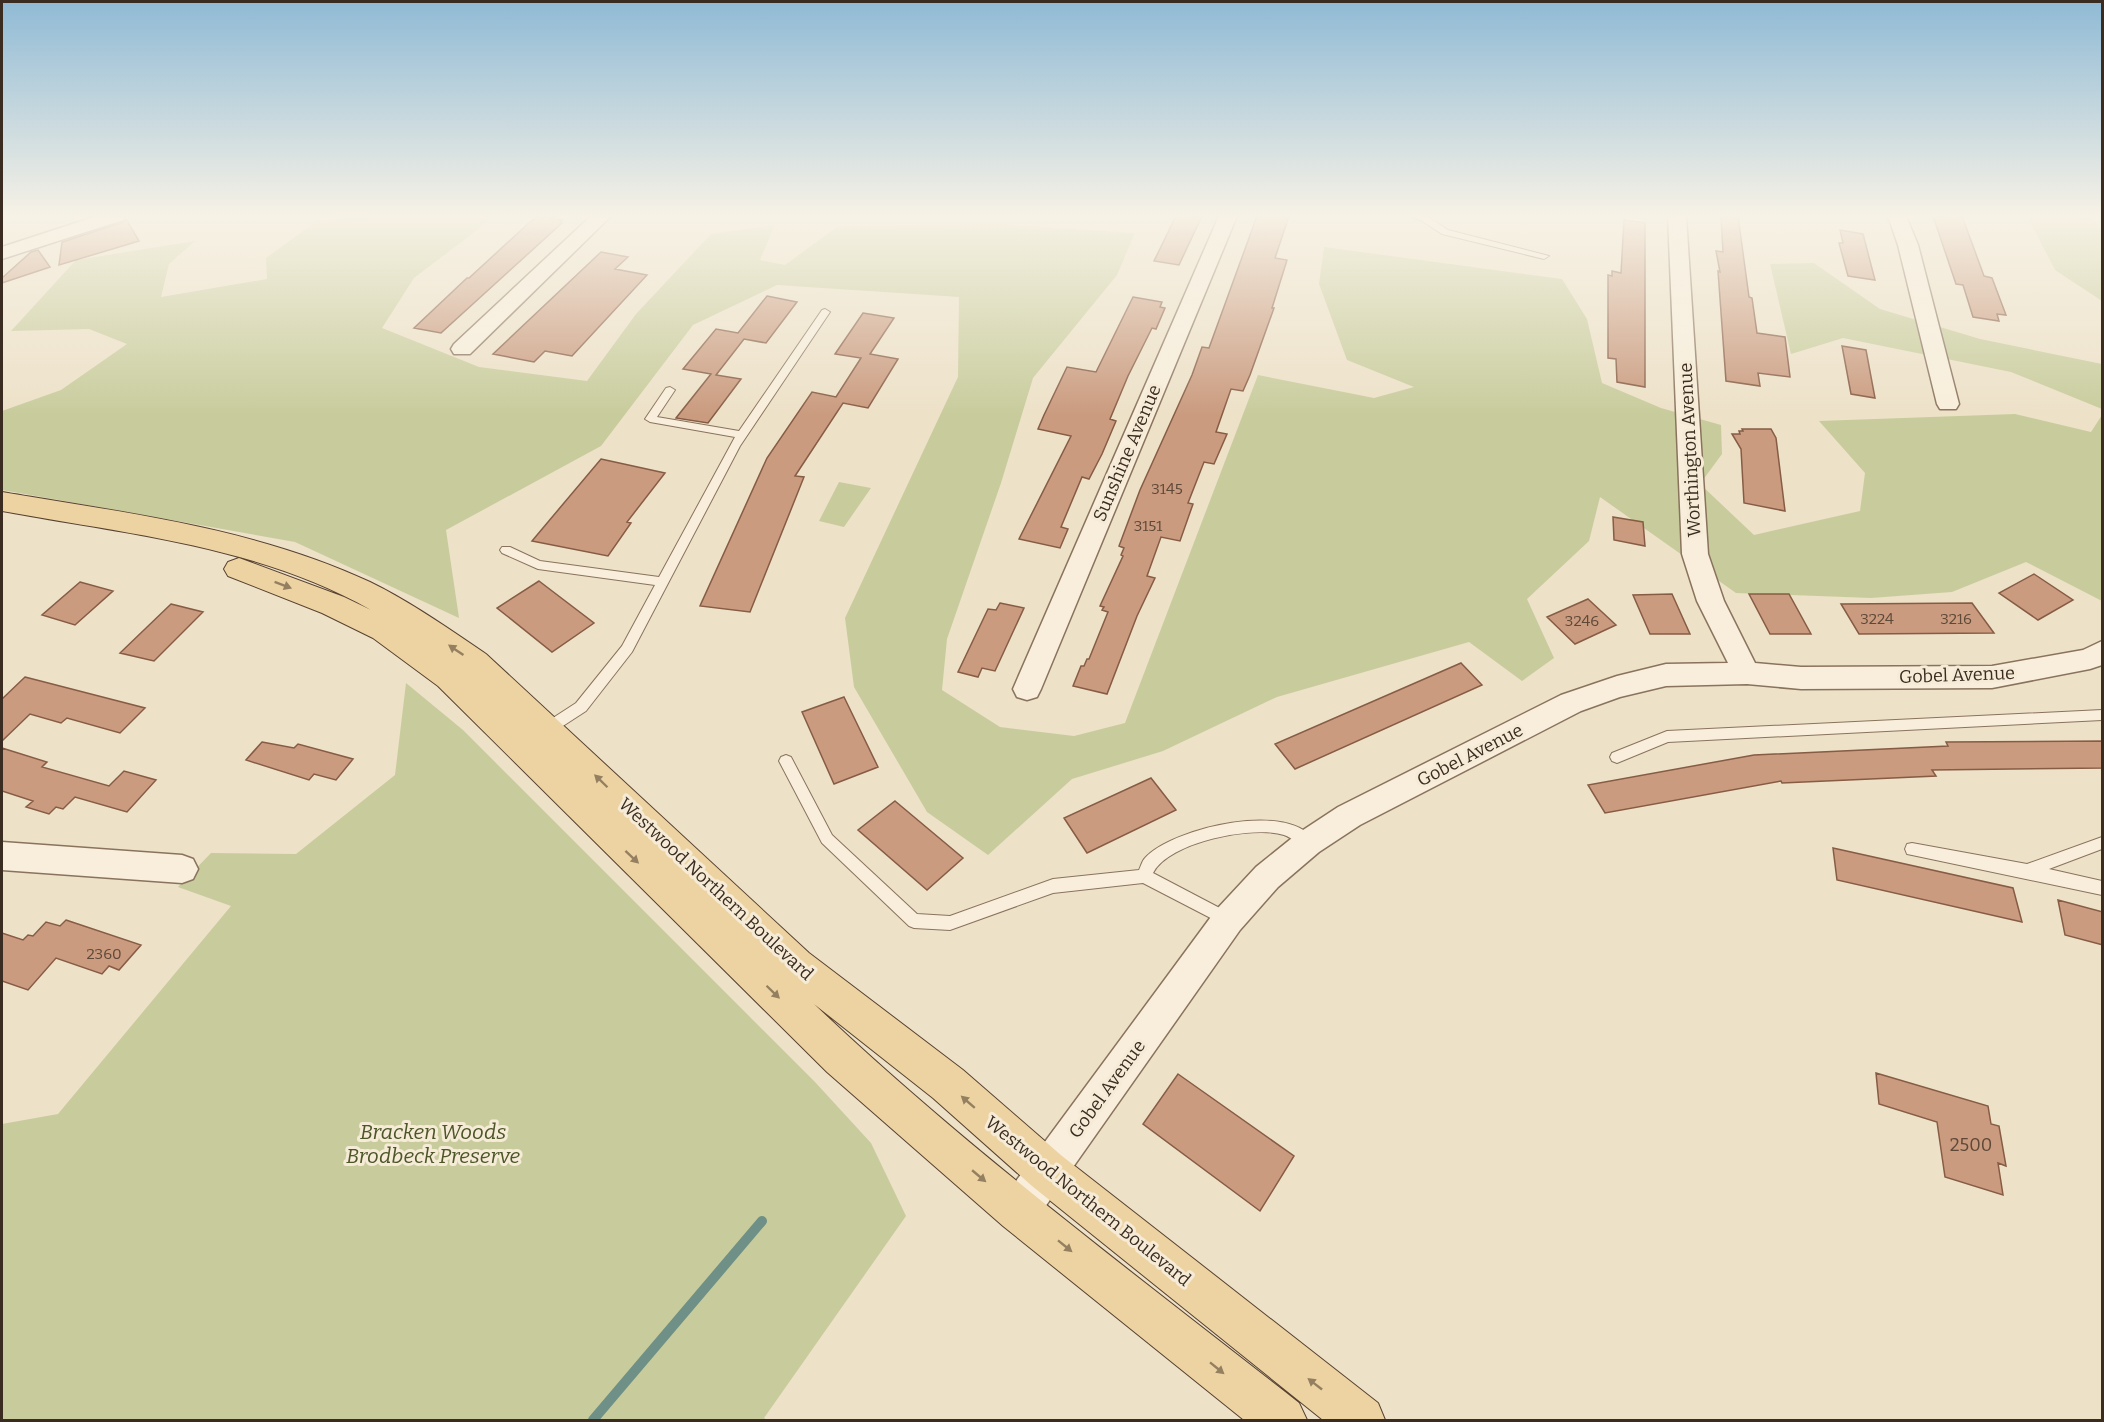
<svg xmlns="http://www.w3.org/2000/svg" width="2104" height="1422" font-family="Bitter,serif">
  <style>
    .green { fill: #c8cc9c }
    .lines { fill: none; stroke-linecap: round; stroke-linejoin: round }
    .stream { stroke: #6f9086; stroke-width: 10 }
    .building { fill: #ca9b7f; stroke: #875c44; stroke-width: 1.5 }
    .lane-casing { stroke: #89735d; stroke-width: 2 }
    .street-casing { stroke: #89735d; stroke-width: 3 }
    .primary-casing { stroke: #574131; stroke-width: 2 }
    .lane { fill: #f8eedb; fill-rule: evenodd }
    .street { fill: #f8eedb; fill-rule: evenodd }
    .primary { fill: #eed3a2; fill-rule: evenodd }
    .oneway { fill: #948061 }
    .labels { text-anchor: middle; dominant-baseline: central; stroke-width: 6; stroke-linejoin: round; paint-order: stroke }
    .number-label { font-size: 15px; fill: #5e4838 }
    .street-label { font-size: 18px; fill: #3a2c20; stroke: #f5ebd7 }
    .near-number-label { font-size: 18px; fill: #5e4838 }
    .near-park-label { font-size: 21px; font-style: italic; fill: #4c5628; stroke: #f5ebd7 }
  </style>
  <rect width="100%" height="100%" fill="#ede1c8"/>
  <path class="green" d="M366 216H481L489 221 414 278 382 328 479 367 587 381 636 314 711 234 775 225 760 260 785 265 838 226 997 224 1135 233 1117 275 1033 378 1001 483 947 639 942 690 1000 727 1074 736 1125 723 1258 375 1374 398 1414 387 1347 360 1319 284 1324 247 1562 279 1587 319 1602 383 1661 408 1721 425 1722 454 1700 484 1754 535 1860 511 1865 473 1819 421 2015 414 2091 432 2102 415V601L2026 562 1952 592 1871 598 1736 593 1600 497 1589 541 1527 599 1554 658 1522 681 1469 642 1277 697 1163 751 1072 779 988 855 927 812 854 687 845 618 958 377 959 297 777 285 693 325 601 446 446 530 459 618 295 542 2 490V411L61 390 127 344 89 329 11 331 76 260 195 241 169 264 161 297 267 279 266 258 318 220Z
    M2027 216H2089L2102 229V301L2055 270Z
    M1814 263 1880 309 1980 339 2102 364V409L2011 372 1843 338 1791 354 1770 264Z
    M839 482 871 488 844 527 819 521Z
    M406 683 463 730 815 1082 871 1143 906 1216 764 1418 767 1420H2V1124L58 1114 231 906 178 887 211 853 296 854 395 775Z"/>
  <g class="lines">
    <path class="stream" d="M593 1420 762 1221"/>
  </g>
  <path class="building" d="M540 216 562 220 560 222 562 223 441 333 414 328 467 278H469L531 221Z
    M1176 216H1202L1179 265 1154 261Z
    M1257 216H1289L1275 258 1287 260 1272 308H1274L1250 375 1243 391 1231 389 1216 432 1227 434 1214 464 1204 462 1188 503 1193 504 1180 541 1161 537 1147 576 1155 578 1137 616 1107 694 1073 686 1081 666H1084L1087 659H1089L1108 612 1102 610 1104 607 1100 606 1123 556 1121 555 1124 548 1119 546 1140 490 1192 375 1202 347 1209 348Z
    M1721 216H1738L1749 297 1752 298 1757 333 1785 337 1790 377 1758 373 1760 386 1726 381 1718 271 1720 272 1716 251 1723 252Z
    M1933 216H1962L1984 276 1992 278 2006 315 1997 314 1999 321 1973 317 1963 285 1956 284Z
    M126 219 139 241 59 265 62 242 124 222Z
    M1624 220 1645 223V387L1617 382 1616 359 1608 358V275L1612 276V271L1621 273Z
    M1840 230 1863 234 1875 280 1848 276 1839 243H1843Z
    M38 250 50 267 2 283V278L31 252Z
    M601 252 628 257 615 269 647 275 572 356 545 351 534 362 493 354Z
    M767 296 797 302 766 343 744 339 716 375 741 379 708 423 676 418 711 374 683 369 716 329 738 333Z
    M1133 297 1162 302 1160 307 1165 308 1156 329 1152 328 1128 376 1110 419 1116 421 1102 454 1089 479 1082 477 1061 527 1068 529 1060 548 1019 539 1071 436 1038 429 1044 415 1067 367 1096 372Z
    M863 313 894 318 870 354 898 359 868 408 843 403 795 476 804 477 750 612 700 606 767 458 812 392 836 397 861 358 835 354Z
    M1842 346 1866 350 1875 398 1851 394Z
    M1742 429H1771L1776 438 1785 511 1744 503 1741 449 1732 434H1740L1739 431H1743Z
    M601 459 665 473 627 522 631 523 608 556 532 541Z
    M1613 517 1643 522 1645 546 1614 540Z
    M2034 574 2073 600 2038 620 1999 593Z
    M539 581 594 623 552 652 497 608Z
    M80 582 113 591 75 625 42 615Z
    M1672 594 1690 634H1650L1633 595Z
    M1749 594H1789L1811 634H1770Z
    M1588 599 1616 625 1575 644 1547 617Z
    M1000 603 1024 608 995 671 982 668 978 677 958 672 988 609 996 610Z
    M1972 603 1994 633 1859 634 1841 604Z
    M171 604 203 612 154 661 120 653Z
    M1461 663 1482 685 1295 769 1275 744Z
    M25 677 118 701 145 708 120 733 67 718 61 723 30 714 2 741V699Z
    M844 697 878 767 834 784 802 712Z
    M2103 741V768L1932 770 1936 776 1782 783 1781 781 1605 813 1588 785 1754 755 1948 746 1946 742Z
    M262 742 294 748 298 744 353 759 336 780 314 774 309 780 246 760Z
    M2 748 47 762 42 767 109 786 124 771 156 780 127 812 75 797 63 809 56 807 49 814 26 807 33 801 2 791Z
    M1151 778 1176 810 1087 853 1064 818Z
    M895 801 963 858 927 890 858 830Z
    M1833 848 2013 888 2022 922 1837 880Z
    M2058 900 2103 912V945L2065 935Z
    M66 920 141 945 119 970 109 966 102 974 56 958 28 990 2 981V933L23 940 28 935 33 936 46 922 60 926Z
    M1876 1073 1988 1106 1991 1124 1999 1126 2006 1166 1998 1163 2003 1195 1945 1177 1937 1122 1879 1104Z
    M1178 1074 1294 1156 1260 1211 1143 1124Z"/>
  <g class="lines">
    <defs>
      <path id="lane" d="M1410 216 1428 217 1448 230 1549 256 1544 259 1442 234 1422 221Z
        M825 309 830 312 740 446 632 652 586 711 549 735H539L537 731 539 727 576 703 622 646 655 585 538 569 502 553 500 550 502 547H510L540 561 659 577 735 437 650 422 645 419 666 388 670 387 675 390 657 417 739 431 822 310Z
        M2102 710V720L1668 742 1617 763 1612 761 1610 757 1612 753 1667 731Z
        M786 755 791 757 832 835 917 914 950 916 1053 879 1139 870C1141 866 1142 861 1145 858 1171 828 1294 799 1315 843L1313 847 1308 849C1299 846 1293 838 1284 835 1254 825 1168 842 1153 873L1233 915 1236 920 1233 925 1228 927 1143 883 1053 893 950 930 914 928 909 926 822 843 779 761 781 757Z
        M2102 837V849L2049 869 2102 881V895L1912 855 1907 854 1905 849 1907 844 1912 843 2027 864Z"/>
      <path id="street" d="M97 216H125L123 220 2 259V247Z
        M591 216H611L470 354H454L451 349 454 344Z
        M1219 216H1237L1041 689 1037 697 1027 700 1017 697 1013 689Z
        M1668 216H1686L1708 554 1724 601 1755 663 1801 667 1992 666 2083 650 2102 641V665L2090 669 1992 688 1801 689 1747 684 1666 686 1620 697 1581 711 1360 825 1319 852 1278 887 1240 930 1033 1224 1019 1229 1005 1224 1000 1210 1005 1196 1216 910 1256 867 1297 834 1338 807 1561 695 1617 676 1666 664 1728 663 1697 601 1682 554Z
        M1888 216H1906L1918 245 1959 404 1956 409H1940L1937 404 1898 245Z
        M2 842 182 855 193 859 198 869 193 879 182 883 2 870Z"/>
      <path id="primary" d="M2 492C126 513 255 528 370 582 411 602 449 629 486 654L809 953 963 1070 1062 1156 1378 1403 1385 1420H1323L1032 1186 933 1098 814 1004C965 1148 1135 1274 1299 1403L1307 1420H1244L1003 1226 827 1072 438 686 373 638 322 613 228 576 224 569 228 562 239 558 344 597 371 610C259 546 127 534 2 511Z"/>
    </defs>
    <use href="#lane" class="lane-casing"/>
    <use href="#street" class="street-casing"/>
    <use href="#primary" class="primary-casing"/>
    <use href="#lane" class="lane"/>
    <use href="#street" class="street"/>
    <use href="#primary" class="primary"/>
  </g>
  <defs><path id="oneway-solid" d="M-6-.8H1V-3.2L6.5 0L1 3.2V.8H-6Z" transform="scale(1.5)"/></defs>
  <g class="oneway">
    <use href="#oneway-solid" transform="translate(283 585) rotate(21)"/>
    <use href="#oneway-solid" transform="translate(456 650) rotate(-146)"/>
    <use href="#oneway-solid" transform="translate(601 781) rotate(-136)"/>
    <use href="#oneway-solid" transform="translate(632 857) rotate(43)"/>
    <use href="#oneway-solid" transform="translate(773 992) rotate(44)"/>
    <use href="#oneway-solid" transform="translate(968 1102) rotate(-139)"/>
    <use href="#oneway-solid" transform="translate(979 1176) rotate(40)"/>
    <use href="#oneway-solid" transform="translate(1065 1246) rotate(39)"/>
    <use href="#oneway-solid" transform="translate(1217 1368) rotate(39)"/>
    <use href="#oneway-solid" transform="translate(1315 1384) rotate(-142)"/>
  </g>
  <linearGradient id="sky" x2="0" y2="1"><stop stop-color="#8fbad5"/><stop offset="0.52" stop-color="#f7f2e6"/><stop offset="1" stop-color="#f7f2e6" stop-opacity="0"/></linearGradient>
  <rect width="2104" height="415" fill="url(#sky)"/>
  <g class="labels">
    <g class="number-label">
      <text x="1167" y="489">3145</text>
      <text x="1148" y="526">3151</text>
      <text x="1877" y="619">3224</text>
      <text x="1956" y="619">3216</text>
      <text x="1582" y="621">3246</text>
      <text x="104" y="954">2360</text>
    </g>
    <g class="street-label">
      <text transform="translate(1690 450) rotate(-93)">Worthington Avenue</text>
      <text transform="translate(1127 453) rotate(-67)">Sunshine Avenue</text>
      <text transform="translate(1957 675) rotate(-2)">Gobel Avenue</text>
      <text transform="translate(1470 755) rotate(-27)">Gobel Avenue</text>
      <text transform="translate(716 889) rotate(43)">Westwood Northern Boulevard</text>
      <text transform="translate(1107 1089) rotate(-54)">Gobel Avenue</text>
      <text transform="translate(1088 1201) rotate(39)">Westwood Northern Boulevard</text>
    </g>
    <g class="near-number-label">
      <text x="1971" y="1145">2500</text>
    </g>
    <g class="near-park-label">
      <text x="433" y="1132">Bracken Woods<tspan x="433" dy="24">Brodbeck Preserve</tspan></text>
    </g>
  </g>
  <rect width="2104" height="1422" fill="none" stroke="#3a2c20" stroke-width="6"/>
</svg>
